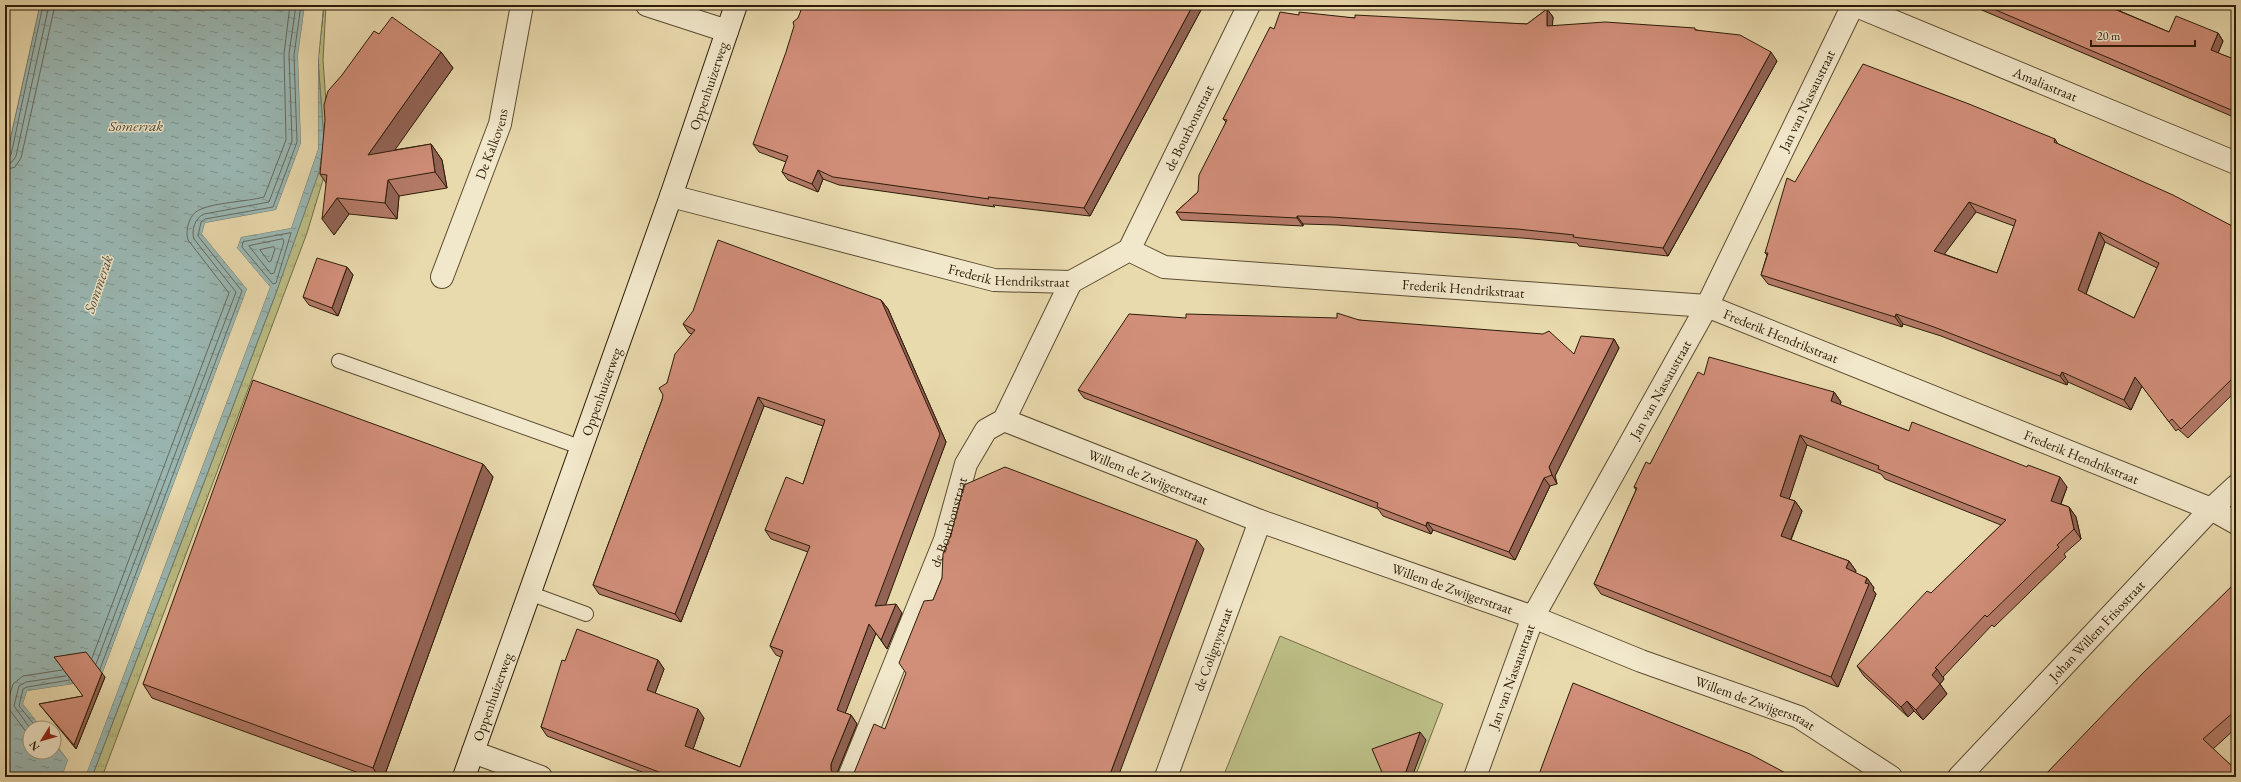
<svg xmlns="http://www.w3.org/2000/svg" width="2241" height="782" font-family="'EB Garamond',serif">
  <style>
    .grass { fill: url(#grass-tufts); stroke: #746d46 }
    .green { fill: #bcbe86; stroke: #746d46 }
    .water { fill: url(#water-ripples); stroke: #6e7a6f }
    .pier { fill: #e9daae }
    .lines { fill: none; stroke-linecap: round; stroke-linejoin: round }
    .shore { stroke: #646a5e; stroke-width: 1 }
    .lane-casing { stroke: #5c4c31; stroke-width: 16 }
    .street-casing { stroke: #5c4c31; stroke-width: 24 }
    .secondary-casing { stroke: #2d1c07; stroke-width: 24 }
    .lane { stroke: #f1e7ca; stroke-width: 14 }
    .street { stroke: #f1e7ca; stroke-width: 22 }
    .secondary { stroke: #f1e7ca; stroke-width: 22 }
    .wall { fill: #b47a68; stroke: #2d1c07; fill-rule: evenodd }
    .shaded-wall { fill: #926355; stroke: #2d1c07 }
    .building { fill: #d18e79; stroke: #2d1c07; fill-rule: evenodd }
    .labels { text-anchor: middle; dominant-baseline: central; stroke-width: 3; stroke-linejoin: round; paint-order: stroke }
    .street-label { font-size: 14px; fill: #2d1c07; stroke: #f1e7ca }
    .water-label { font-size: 15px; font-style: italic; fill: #4e4b3b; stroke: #f1e7ca }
  </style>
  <defs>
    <pattern id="grass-tufts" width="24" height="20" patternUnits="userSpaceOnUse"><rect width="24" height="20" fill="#bcbe86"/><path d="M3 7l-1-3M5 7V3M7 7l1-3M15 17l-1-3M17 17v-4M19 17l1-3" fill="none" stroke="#a2a372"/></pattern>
    <pattern id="water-ripples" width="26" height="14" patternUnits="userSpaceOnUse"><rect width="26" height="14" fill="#9ab8b4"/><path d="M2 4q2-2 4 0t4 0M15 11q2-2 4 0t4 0" fill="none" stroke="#7e9590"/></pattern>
  </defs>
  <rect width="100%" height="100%" fill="#e9daae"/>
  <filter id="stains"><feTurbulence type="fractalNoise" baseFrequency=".005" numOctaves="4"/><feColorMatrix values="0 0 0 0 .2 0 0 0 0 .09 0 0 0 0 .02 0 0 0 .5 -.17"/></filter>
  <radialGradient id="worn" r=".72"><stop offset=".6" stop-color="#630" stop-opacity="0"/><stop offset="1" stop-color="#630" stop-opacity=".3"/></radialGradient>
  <path class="grass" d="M324 5H326L323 60 329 145 325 173 307 233 102 777H92L276 293 324 141 318 60Z"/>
  <path class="green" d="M1280 636 1443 704 1415 777H1223Z"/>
  <path class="water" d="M40 5H305L298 55 301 143 276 210 205 223 202 234 247 289 100 680 27 691 23 704 42 728H30V752H54V743L68 760 62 777H5V163Z
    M324 5 318 60 324 141 319 172 276 293 92 777H85L270 287 237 248 241 237 291 228 318 149V60Z"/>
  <path class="pier" d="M305 5H307L300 55 303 144 277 212 207 225 204 233 249 290 101 681 28 693 25 704 44 728H42L23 704 27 691 100 680 247 289 202 234 205 223 276 210 301 143 298 55Z
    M321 5H323L318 60V149L291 228 241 237 237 248 270 287 85 777H83L268 287 236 249 239 236 289 227 316 149V60Z
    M54 741 70 759 64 777H62L68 760Z"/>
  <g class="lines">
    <path class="shore" d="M5 159 11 155 43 5
      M5 164 12 162 16 156 49 5
      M5 170 15 167 21 158 55 5
      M291 233 276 283 273 284 242 247 243 242Z
      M283 239 284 242 274 273 271 274 249 246Z
      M274 247 275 249 271 261 269 262 260 250Z
      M92 658 229 293 188 240C185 231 189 214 199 210 215 202 246 202 264 197L286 140 284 54 290 5
      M96 664 236 292 194 239C191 230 195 218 204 214L269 202 292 141 289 54 296 5
      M100 669 242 291 198 236 201 222 205 219 273 207 297 142 294 55 301 5
      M30 728 14 706 19 686 26 682 66 676
      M37 728 19 706 23 689 27 687 70 680
      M30 737 9 709 8 701 13 684 23 676 62 670"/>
    <defs>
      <path id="lane" d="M339 361 580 447
        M529 593 586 614"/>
      <g id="street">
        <path d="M647 5 727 31"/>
        <path id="s1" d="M1854 5 2236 163"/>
        <path id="s2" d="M671 196 994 280 1071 282 1129 250 1164 267 1707 306 2211 509 2236 523"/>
        <path id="s3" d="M1129 250 1249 5"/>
        <path id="s4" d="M442 277 500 124 522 5"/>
        <path id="s5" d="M1004 420 1260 521 1533 617 1641 661 1799 717 1891 777"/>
        <path d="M473 752 541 777"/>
        <path id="s6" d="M849 777 945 540 966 464 986 430 1004 420 1071 282"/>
        <path id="s7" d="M1166 777 1260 521"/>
        <path id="s8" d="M1475 777 1533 617 1707 306 1853 5"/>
        <path id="s9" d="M1959 777 2211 509 2236 486"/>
      </g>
      <g id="secondary">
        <path id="s10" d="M464 777 671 196 736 5"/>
      </g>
    </defs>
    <use href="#lane" class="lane-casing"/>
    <use href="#street" class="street-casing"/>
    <use href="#secondary" class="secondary-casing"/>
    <use href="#lane" class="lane"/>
    <use href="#street" class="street"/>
    <use href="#secondary" class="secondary"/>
  </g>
  <path class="wall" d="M1970 5H2122L2120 11 2169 32 2218 33 2223 41 2218 53 2236 60V118Z
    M1547 9 1553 17 1552 26 1697 30 1777 61 1668 256 1579 246 1577 243 1522 238 1337 225 1303 224V226L1181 220 1176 212 1198 192 1226 122 1223 119 1274 29 1299 15 1355 18 1527 24Z
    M1201 10 1090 216 993 205 995 207 839 185 823 179 818 192 788 180 782 172 786 162 759 152 753 144Z
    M379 34 441 52 453 68 394 150 431 144 442 160 447 188 399 196 397 219 349 214 334 235 326 183 320 174Z
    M2055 139 2058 144 2236 228V391L2188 438 2178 429 2176 431 2142 386 2131 410 2068 382 2067 385 1941 336 1903 324 1902 327 1768 284 1761 275 1767 255 1765 253 1795 182ZM1976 212 2014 226 1997 273 1944 254ZM2105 242 2157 268 2134 318 2086 294Z
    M347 267 353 275 338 316 309 305 303 297Z
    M881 300 888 309 946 442 885 605 902 613 887 649 876 633 845 713 851 715 857 724 837 773V777H655L547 736 541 727 565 661 658 660 664 669 655 693 704 718 693 749 740 767 781 657 776 655 770 646 808 552 771 539 765 530 803 484 823 426 764 406 681 622 599 594 593 585 662 400 667 383 692 334 689 333 683 324Z
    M1186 318 1359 320 1574 354 1614 339 1619 348 1555 476 1557 484 1550 486 1515 560 1433 530 1431 534 1383 516 1378 509 1084 398 1078 390Z
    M1704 375 1834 392 1841 402 1840 405 1909 431 2067 487 2061 504 2069 507 2076 517 2081 539 2064 554 2066 557 1994 627 1992 625 1943 677 1944 679 1940 684 1947 694 1923 720 1914 711 1908 717 1864 676 1857 666 2001 525 1885 479 1881 474 1807 445 1789 499 1795 501 1802 511 1791 540 1849 561 1856 571 1855 573 1867 578 1874 588 1873 590 1876 594 1838 687 1601 594 1594 584 1636 490 1634 487 1650 464Z
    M483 464 493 477 384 777H370L152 698 143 684Z
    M2236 582V728L2213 749 2235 769 2236 771V777H2043Z
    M105 677 76 749 39 704 83 696Z"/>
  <path class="shaded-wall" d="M1193 5H1197L1201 10 1090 216 1084 208Z
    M2113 5H2122L2118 16 2112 8Z
    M1547 9 1553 17 1552 35 1547 26Z
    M2218 33 2223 41 2216 58 2211 50Z
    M441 52 453 68 380 171 368 155Z
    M1771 52 1777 61 1668 256 1663 248Z
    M431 144 442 160 447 188 435 172Z
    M818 170 823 179 818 192 812 184Z
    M388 180 399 196 397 219 385 203Z
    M337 198 349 214 334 235 322 219Z
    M1969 202 1976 212 1940 260 1934 251Z
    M1297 216 1303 224V226L1297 218Z
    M2099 232 2105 242 2084 299 2078 290Z
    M347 267 353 275 338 316 332 308Z
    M881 300 888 309 946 442 882 615 875 606Z
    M1896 314 1903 324 1902 327 1895 317Z
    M1614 339 1619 348 1555 476 1557 484 1552 475 1549 467Z
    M2062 372 2068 382 2067 385 2060 376Z
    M2135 377 2142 386 2131 410 2124 400Z
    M1834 392 1841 402 1838 411 1831 401Z
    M758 397 764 406 681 622 675 614Z
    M1800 435 1807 445 1787 506 1780 496Z
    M483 464 493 477 384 777H379L373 768Z
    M2060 477 2067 487 2058 511 2051 501Z
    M1544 478 1550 486 1515 560 1509 552Z
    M1795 501 1802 511 1788 546 1781 536Z
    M2069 507 2076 517 2081 539 2074 529Z
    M1427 522 1433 530 1431 534 1426 526Z
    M1197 540 1204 549 1118 777H1109Z
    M1849 561 1856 571 1853 578 1846 568Z
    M1867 578 1874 588 1873 590 1876 594 1838 687 1831 677Z
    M896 604 902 613 887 649 881 640Z
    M869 624 876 633 843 719 837 710Z
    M658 660 664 669 653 699 647 690Z
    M1937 669 1944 679 1940 684 1947 694 1923 720 1916 710 1932 675Z
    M102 673 105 677 76 749 74 745Z
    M1907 701 1914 711 1908 717 1901 707Z
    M698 709 704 718 691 755 685 746Z
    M851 715 857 724 837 773V777H835L831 770V764Z
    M1420 732 1426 740 1412 777H1404Z
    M2235 769 2236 771V777H2231Z"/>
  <path class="building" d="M803 5H1193L1084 208 988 197 989 199 833 177 818 170 812 184 782 172 788 156 753 144 786 52 794 26 793 22 798 18Z
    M1984 5H2113L2112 8 2169 32 2176 16 2218 33 2211 50 2236 60V112Z
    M1547 9V26L1605 22 1695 28V30L1740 35 1771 52 1663 248 1573 237 1574 235 1517 229 1331 217 1297 216V218L1176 212 1198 192 1199 175 1227 120 1223 119 1270 27 1274 29 1280 12 1299 15V12L1355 18V15L1527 24Z
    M392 17 441 52 368 155 431 144 435 172 388 180 385 203 337 198 322 219 327 175 320 174 325 120 324 105 328 91 342 75 374 31 379 34Z
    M1863 64 1969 104 2055 139 2054 142 2173 195 2236 228V265L2234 267 2236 269V375L2181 429 2172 419 2169 422 2135 377 2124 400 2062 372 2060 376 1934 327 1896 314 1895 317 1761 275 1768 253H1765L1787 178 1795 182ZM1969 202 2016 220 1997 273 1934 251ZM2099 232 2159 263 2134 318 2078 290Z
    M718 240 881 300 940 434 875 606 896 604 881 640 869 624 837 710 851 715 831 764V770L836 777H672L541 727 562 660 565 661 577 629 658 660 647 690 698 709 685 746 740 767 783 651 770 646 810 546 765 530 786 477 803 484 825 420 758 397 675 614 593 585 662 400 663 395 659 388 667 383 675 354 695 330 683 324 693 311Z
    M317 258 347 267 332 308 303 297Z
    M1337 313 1359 320 1543 334 1549 331 1574 354 1581 336 1614 339 1549 467 1552 475 1544 478 1509 552 1427 522 1426 526 1377 507 1378 503 1078 390 1129 314 1186 318V314L1337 318Z
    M1709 357 1834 392 1831 401 1909 431 1912 422 2027 467 2028 465 2060 477 2051 501 2069 507 2074 529 2057 545 2059 547 1987 617 1985 615 1935 668 1937 669 1932 675 1940 684 1916 710 1907 701 1901 707 1857 666 1927 591 1931 593 2006 520 1878 469 1879 466 1800 435 1780 496 1795 501 1781 536 1849 561 1846 568 1867 578 1865 583 1869 584 1831 677 1594 584 1637 488 1634 487 1646 462 1650 464 1698 372 1704 375Z
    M253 380 483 464 373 768 143 684Z
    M1005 467 1197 540 1109 777H849L854 773 874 724 885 729 906 673 899 663 924 601 933 600 942 578 943 554 951 534 964 485Z
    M2236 582V710L2203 739 2235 769 2231 777H2043L2142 674Z
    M86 652 102 673 74 745 39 704 83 696 54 657Z
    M1573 683 1750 754 1793 777H1538Z
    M1420 732 1404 777H1384L1372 749Z"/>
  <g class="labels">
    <g class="street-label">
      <text stroke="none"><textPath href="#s1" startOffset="207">Amaliastraat</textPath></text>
      <text stroke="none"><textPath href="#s10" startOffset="733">Oppenhuizerweg</textPath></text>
      <text stroke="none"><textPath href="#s8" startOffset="755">Jan van Nassaustraat</textPath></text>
      <text stroke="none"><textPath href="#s3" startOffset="136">de Bourbonstraat</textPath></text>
      <text stroke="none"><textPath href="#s4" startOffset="142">De Kalkovens</textPath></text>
      <text stroke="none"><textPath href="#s2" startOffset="348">Frederik Hendrikstraat</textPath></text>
      <text stroke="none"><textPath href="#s2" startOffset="816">Frederik Hendrikstraat</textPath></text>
      <text stroke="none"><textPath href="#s2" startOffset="1140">Frederik Hendrikstraat</textPath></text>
      <text stroke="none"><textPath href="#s8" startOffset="431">Jan van Nassaustraat</textPath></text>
      <text stroke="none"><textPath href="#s10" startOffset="409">Oppenhuizerweg</textPath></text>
      <text stroke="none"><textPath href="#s2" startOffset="1464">Frederik Hendrikstraat</textPath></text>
      <text stroke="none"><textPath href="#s5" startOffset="155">Willem de Zwijgerstraat</textPath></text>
      <text stroke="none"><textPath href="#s6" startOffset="274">de Bourbonstraat</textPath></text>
      <text stroke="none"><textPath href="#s5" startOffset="479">Willem de Zwijgerstraat</textPath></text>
      <text stroke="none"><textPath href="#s9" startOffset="201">Johan Willem Frisostraat</textPath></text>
      <text stroke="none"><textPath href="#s7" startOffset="136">de Colignystraat</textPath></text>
      <text stroke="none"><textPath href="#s8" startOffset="107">Jan van Nassaustraat</textPath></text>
      <text stroke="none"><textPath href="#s10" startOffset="85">Oppenhuizerweg</textPath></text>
      <text stroke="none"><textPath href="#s5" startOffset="803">Willem de Zwijgerstraat</textPath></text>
    </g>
    <g class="water-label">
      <text x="136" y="125">Somerrak</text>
      <text transform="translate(98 284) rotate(-71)">Sommerak</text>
    </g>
  </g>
  <rect width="2241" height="782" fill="none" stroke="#e9daae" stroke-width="20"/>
  <rect x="6" y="6" width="2229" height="770" fill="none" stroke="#2d1c07" stroke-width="2"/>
  <rect x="10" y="10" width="2221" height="762" fill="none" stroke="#2d1c07"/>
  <g transform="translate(42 740) rotate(233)"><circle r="19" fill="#f1e7ca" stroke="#a3967c"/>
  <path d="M0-3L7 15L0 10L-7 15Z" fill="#8f2418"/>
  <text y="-6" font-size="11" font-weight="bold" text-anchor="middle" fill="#2d1c07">N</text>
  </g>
  <path d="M2091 40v6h104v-6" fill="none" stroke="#2d1c07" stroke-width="2"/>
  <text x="2097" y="40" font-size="12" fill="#2d1c07" stroke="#f1e7ca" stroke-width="3" paint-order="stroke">20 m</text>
  <rect width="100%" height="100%" filter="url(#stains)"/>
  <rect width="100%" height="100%" fill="url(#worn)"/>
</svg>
